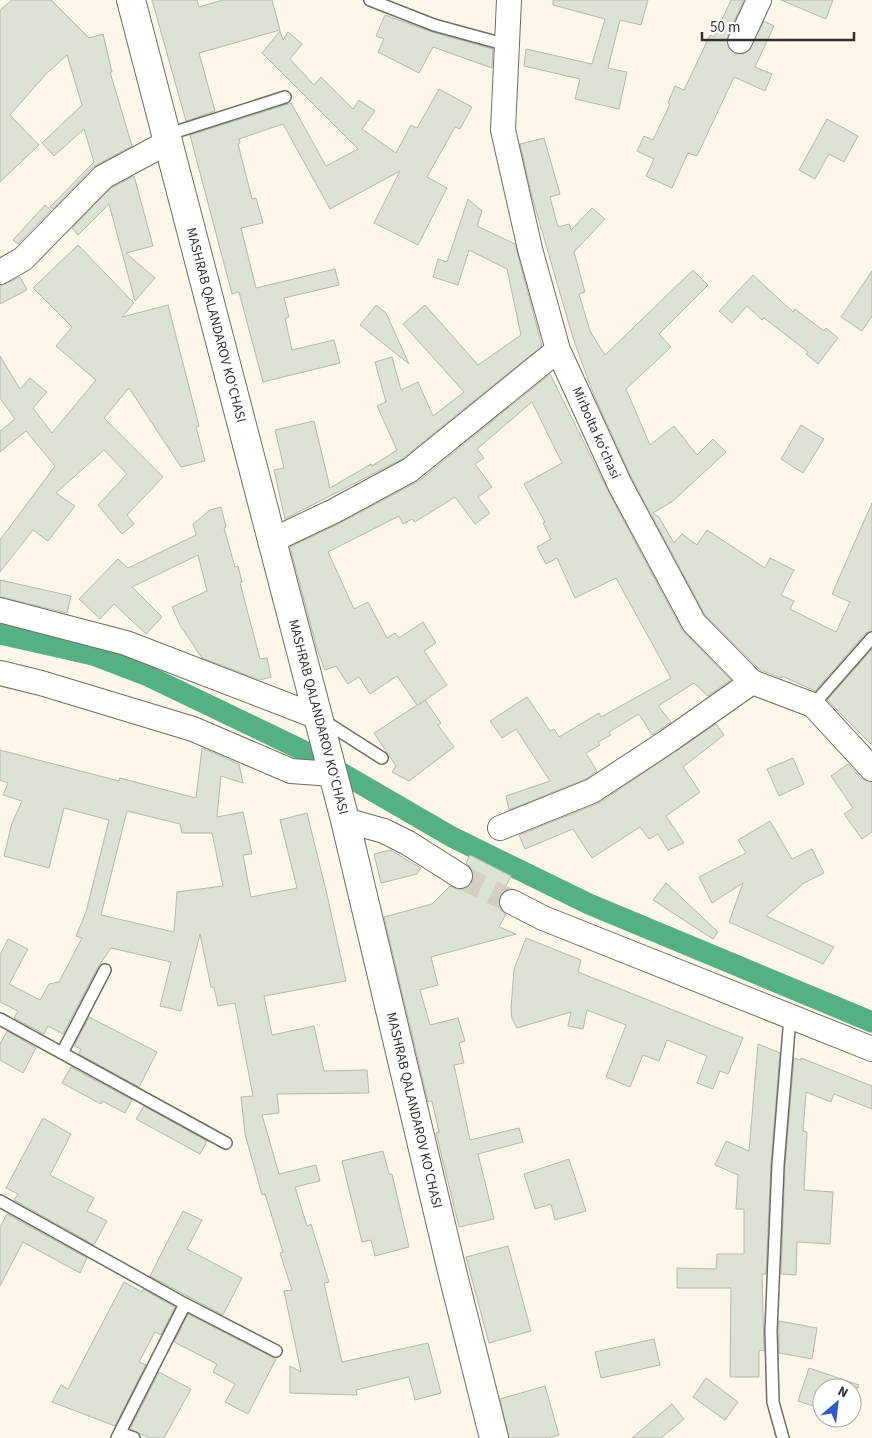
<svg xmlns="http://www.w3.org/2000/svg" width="872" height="1438" font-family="'Source Sans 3',sans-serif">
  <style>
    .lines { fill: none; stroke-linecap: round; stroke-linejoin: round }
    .canal { stroke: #55b184; stroke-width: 21 }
    .building { fill: #dce2d4; stroke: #b4b9ac; fill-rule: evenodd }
    .minor-tunnel { stroke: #d4cfc3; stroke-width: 24; stroke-dasharray: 24 12; stroke-linecap: butt }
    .service-casing { stroke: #716d61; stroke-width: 14 }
    .minor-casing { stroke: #716d61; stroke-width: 26 }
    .secondary-casing { stroke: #716d61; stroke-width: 30 }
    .service { stroke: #fff; stroke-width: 11 }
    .minor { stroke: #fff; stroke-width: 24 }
    .secondary { stroke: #fff; stroke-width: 28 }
    .labels { text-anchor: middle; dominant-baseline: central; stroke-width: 4; stroke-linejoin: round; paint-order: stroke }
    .street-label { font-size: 14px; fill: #33312c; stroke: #fff }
  </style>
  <rect width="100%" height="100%" fill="#fcf7e9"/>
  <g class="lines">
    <path class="canal" d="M0 634 93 655 148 676 302 750 452 837 589 904 872 1022"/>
  </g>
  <path class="building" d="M12 0H51L89 38 103 34 112 72H110L132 146 93 167 53 209 50 207 94 162 84 129 54 156 42 143 82 105 67 55 46 74 10 115 39 145 0 182V10Z
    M152 0H197L199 7 223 0H272L280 30 199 53 215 111 186 121Z
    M553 0H648L641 25 620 20 608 68 627 72 619 109 575 99 580 79 524 66 526 49 592 64 605 19 553 5Z
    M731 0H744L728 35 729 48 735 54 747 52 764 21 774 26 755 67 772 74 765 91 734 77 697 156 688 153 672 188 646 176 654 159 637 151 644 136 653 140 670 104 668 103 675 86 684 90 710 35 714 37Z
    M781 0H833L826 19Z
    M385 15 432 32 493 49 492 68 433 47 419 73 378 52 384 39 376 36Z
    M280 31 283 40 288 32 302 44 290 59 314 85 321 77 353 109 359 100 375 111 362 129 396 153 411 125 417 128 439 89 472 107 460 129 455 127 427 177 447 188 418 245 374 223 400 171 330 209 283 124 239 139 240 143 238 144 252 199 256 198 263 223 241 228 256 288 335 269 339 285 284 298 289 317 285 318 292 350 334 340 340 363 263 382 239 292 232 294 190 135 291 103 326 166 358 149 262 53Z
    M827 119 858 136 844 162 829 154 815 179 799 170Z
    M544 138 560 194 550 197 558 227 569 224 571 230 592 208 605 219 574 252 585 292 579 294 590 331 605 355 693 270 708 285 659 334 671 347 626 389 650 445 674 426 697 455 713 439 726 452 673 501 653 513 659 517 674 543 682 534 697 545 707 530 765 568 770 558 794 570 781 595 794 601 790 609 836 632 850 602 832 594 872 503V631L866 633 815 691 782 676 781 678 760 670 705 615 632 479 593 393 573 338 531 193 520 144Z
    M134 176 153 246 126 253 155 278 135 301 109 204 78 235 72 228 111 188Z
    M468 199 482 211 477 226 515 244 542 346 402 459 285 519 274 470 284 468 275 430 314 421 330 488 371 464 372 466 397 450 377 406 386 402 375 362 392 357 401 390 418 382 433 416 464 392 403 324 425 305 478 365 521 335 507 269 469 250 458 285 433 277 438 259 447 262Z
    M45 205 51 210 18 244 13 240Z
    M78 245 134 303 122 317 168 305 199 426 196 427 205 461 181 467 129 388 104 418 163 477 127 515 134 524 122 534 98 505 127 474 104 450 56 493 75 506 48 541 33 530 0 572V540L55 466 26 431 0 452V431L15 419 0 398V356L20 389 30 378 47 392 33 408 52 433 96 380 56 346 72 327 33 288Z
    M872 271V316L862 331 841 317Z
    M753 275 793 312 795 309 824 331 826 328 838 338 818 364 806 354 808 352 764 318 762 320 747 306 732 323 719 311Z
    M20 277 27 290 0 304V286Z
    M376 305 386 313 409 364 360 325Z
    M550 374 608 491 682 630 731 680 708 696 694 683 658 706 671 722 652 735 639 714 609 732 611 735 598 742 600 745 586 753 597 771 586 779 509 810 506 796 550 781 516 729 502 738 490 721 527 697 550 731 554 729 559 737 599 713 601 717 671 678 616 578 575 598 557 558 546 564 537 547 551 539 543 523 545 522 524 484 562 463 532 402 477 449 484 458 475 464 492 487 478 497 490 513 475 524 455 497 415 522 412 519 403 524 399 516 328 552 354 609 368 602 387 638 395 633 399 638 423 622 436 643 424 651 447 685 418 705 425 700 441 723 438 725 454 747 409 781 392 772 396 766 374 733 417 705 397 676 370 694 359 677 348 684 336 666 325 670 317 649 290 547 340 523 419 481Z
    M801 425 824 439 803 473 781 459Z
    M221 507 226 527 224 528 235 567 238 566 242 582 240 583 260 659 267 658 271 677 260 680 202 658 180 625 172 607 207 591 198 555 132 587 162 617 146 634 114 604 100 619 79 599 118 559 128 568 196 535 193 524 210 510Z
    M0 580 71 596 67 613 0 597Z
    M872 649V745L827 700Z
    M716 724 724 735 683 767 700 792 666 816 684 843 668 850 658 834 649 839 640 827 592 858 573 829 525 849 519 835 599 803Z
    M202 748 239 764 243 783 221 776 217 817 243 812 252 854 243 855 251 897 297 888 280 820 307 813 328 899 346 981 264 996 272 1035 314 1026 324 1071 367 1070 369 1093 277 1094 279 1113 262 1115 279 1174 316 1165 320 1181 295 1187 307 1226 311 1224 329 1282 324 1283 342 1362 428 1343 441 1393 415 1400 409 1377 356 1390 357 1395 290 1393V1366L301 1372 284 1291 292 1290 280 1253 283 1252 265 1194 262 1195 245 1134 241 1097 253 1096 235 1003 218 1006 214 987H211L200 934 181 1011 160 1006 171 962 111 948 98 967 63 1034 48 1026 44 1034 14 1018 18 1011 0 1002V955L8 939 28 949 9 984 40 1000 49 984 59 982 82 938 76 936 86 912 109 820 64 808 49 868 4 856 12 823 22 801 3 795 8 783 0 780V750L119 781 120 778 196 798ZM127 811 180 824 182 833H212L223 886 177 892 174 932 101 915Z
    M793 758 804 784 779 796 767 769Z
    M848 764 862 779 872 782V832L862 839 844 814 853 808 831 776Z
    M770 821 792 859 812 849 824 873 804 883 766 916 834 947 823 964 729 922 743 883 712 903 699 877 746 853 738 840Z
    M390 850 421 868 417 874 381 883 374 854Z
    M470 855 511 876 505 888 508 889 500 896V909L506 914 499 927 516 934 431 957 438 985 420 990 430 1025 458 1018 465 1041 459 1043 464 1063 454 1065 470 1140 519 1128 523 1142 478 1154 494 1219 459 1227 436 1133 439 1132 432 1101 428 1102 384 917 432 904 450 886 459 890 467 888 474 877 472 869 466 863Z
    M666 883 718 932 713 939 653 900Z
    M526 938 581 960 578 972 743 1038 728 1074 720 1071 713 1089 697 1083 707 1056 667 1040 659 1061 643 1055 630 1087 606 1077 626 1025 587 1010 583 1029 568 1026 571 1012 517 1028 512 1019 511 1008 514 969Z
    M89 1017 157 1052 139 1087 79 1054 81 1049 74 1046Z
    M7 1031 36 1048 23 1073 0 1060V1044Z
    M758 1044 780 1053 771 1164 766 1274H762L764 1351 759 1350V1377H730L731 1288H677V1268L716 1269 717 1254H744V1209H736L738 1175 715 1165 726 1141 749 1151Z
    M794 1058 800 1060 801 1058 872 1086V1109L834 1094 831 1102 806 1092 803 1131 807 1132 804 1190 833 1192 830 1244 797 1242 796 1275 781 1274 785 1165Z
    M71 1067 132 1100 125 1113 102 1101 101 1104 62 1083Z
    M144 1106 207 1141 200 1154 136 1119Z
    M43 1118 71 1134 50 1175 94 1198 87 1211 107 1221 94 1245 14 1200 18 1194 6 1188Z
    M383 1151 389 1174H392L409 1247 375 1256 371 1240 362 1242 342 1161Z
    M569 1159 586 1211 555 1220 551 1204 535 1209 524 1174Z
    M183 1211 202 1220 187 1249 242 1278 223 1315 150 1276Z
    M7 1214 87 1258 80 1273 23 1242 0 1286V1227Z
    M508 1246 531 1331 489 1343 466 1257Z
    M124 1282 142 1292 143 1289 175 1307 161 1335 155 1332 139 1362 146 1365 115 1426 52 1402 61 1385 68 1389Z
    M188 1314 276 1359 248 1414 225 1402 235 1384 213 1372 217 1364 174 1342Z
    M779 1321 817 1328 812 1359 779 1353Z
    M654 1339 660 1365 601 1378 595 1352Z
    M809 1368 859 1385 858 1388H822V1409L798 1401Z
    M159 1372 191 1389 164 1438H149L130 1429Z
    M706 1378 738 1402 725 1420 693 1397Z
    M545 1386 559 1435 548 1438H509L500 1399Z
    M672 1404 684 1419 661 1438H632Z"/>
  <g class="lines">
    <path class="minor-tunnel" d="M460 876 512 902"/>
    <defs>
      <path id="service" d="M370 0 434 25 507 45
        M166 135 285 97
        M813 705 872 638
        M324 721 382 758
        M0 1019 226 1143
        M62 1053 105 970
        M0 1201 185 1304 276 1351
        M120 1433 134 1438
        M117 1438 185 1304
        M783 1438 773 1402 771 1331 778 1165 790 1017"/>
      <path id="minor" d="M509 0 503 130 530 249 558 350 620 485 694 623 752 682 813 705 872 769
        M740 41 759 0
        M0 272 23 259 103 177 168 142
        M271 541 334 511 410 470 558 350
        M0 610 126 643 318 717
        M0 673 41 683 193 729 291 771 333 774
        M345 820 384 831 408 843 460 876
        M500 828 592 791 668 741 752 682
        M512 902 543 918 872 1049"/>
      <g id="secondary">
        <path id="s1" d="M131 0 345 820 452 1271 494 1438"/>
      </g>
    </defs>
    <use href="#service" class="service-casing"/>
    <use href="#minor" class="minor-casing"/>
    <use href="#secondary" class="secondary-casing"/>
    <use href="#service" class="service"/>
    <use href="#minor" class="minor"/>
    <use href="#secondary" class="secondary"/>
  </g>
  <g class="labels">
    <g class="street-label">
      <text stroke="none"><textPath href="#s1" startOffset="336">MASHRAB QALANDAROV KO'CHASI</textPath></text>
      <text transform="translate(596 433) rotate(66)">Mirbolta koʻchasi</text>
      <text stroke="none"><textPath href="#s1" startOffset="741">MASHRAB QALANDAROV KO'CHASI</textPath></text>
      <text stroke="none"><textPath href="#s1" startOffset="1146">MASHRAB QALANDAROV KO'CHASI</textPath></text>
    </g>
  </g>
  <g transform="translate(837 1403) rotate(28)"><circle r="24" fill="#ffffff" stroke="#adadab"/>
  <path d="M0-4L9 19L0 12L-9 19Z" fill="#2d5dcb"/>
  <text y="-8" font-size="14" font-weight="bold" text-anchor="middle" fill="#33312c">N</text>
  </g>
  <path d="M702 32v8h152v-8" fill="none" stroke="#33312c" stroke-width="2.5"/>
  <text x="710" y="32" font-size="15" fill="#33312c" stroke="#ffffff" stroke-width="4" paint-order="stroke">50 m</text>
</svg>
